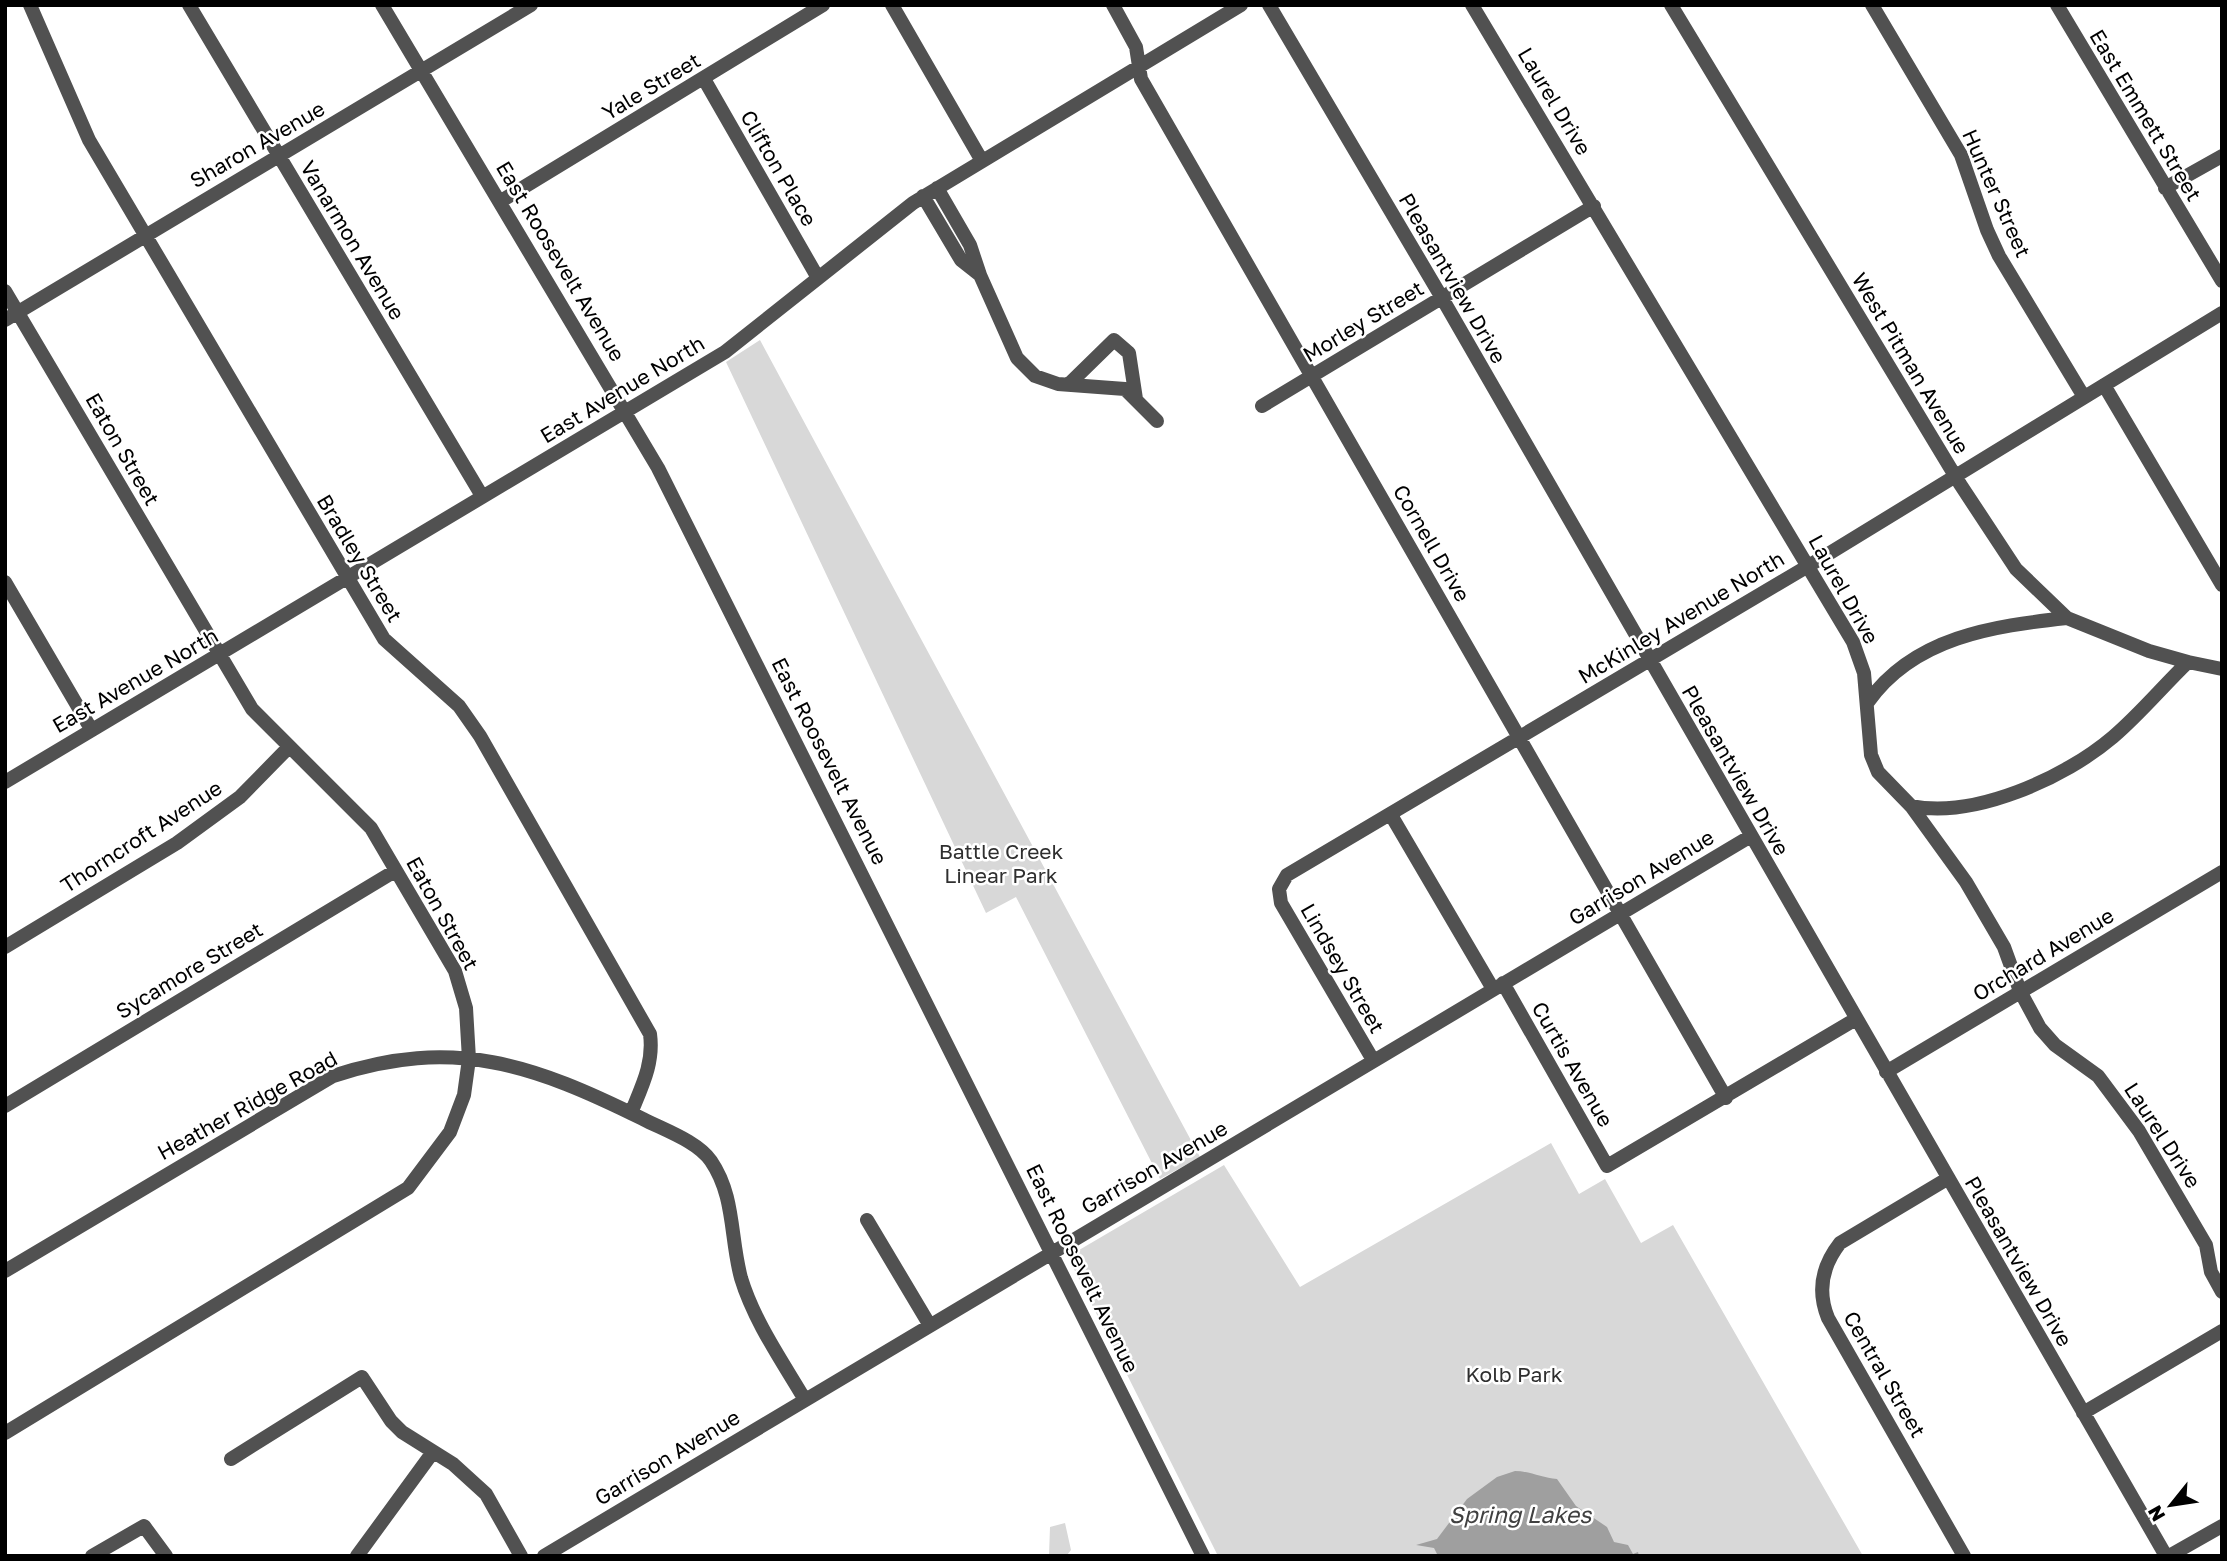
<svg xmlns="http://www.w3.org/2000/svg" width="2227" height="1561" font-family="'Golos Text',sans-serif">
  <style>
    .green { fill: #d8d8d8 }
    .water { fill: #9f9f9f }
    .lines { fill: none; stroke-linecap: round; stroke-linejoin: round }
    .minor { stroke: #515151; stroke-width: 14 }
    .labels { text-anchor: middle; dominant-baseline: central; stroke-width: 5; stroke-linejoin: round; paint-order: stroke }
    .street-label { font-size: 21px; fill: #000; stroke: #fff }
    .park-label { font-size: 21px; fill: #2f2f2f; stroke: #fff }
    .water-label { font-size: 23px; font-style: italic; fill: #404040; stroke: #fff }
  </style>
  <rect width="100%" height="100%" fill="#fff"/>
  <path class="green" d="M760 340 1200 1157 1160 1179 1016 897 986 913 726 362Z
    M1551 1143 1579 1194 1605 1179 1641 1243 1673 1225 1863 1556H1218L1071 1263 1074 1253 1224 1165 1300 1287Z
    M1065 1523 1071 1550 1067 1555 1049 1556 1050 1527Z"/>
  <path class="water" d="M1515 1471C1530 1471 1542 1478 1557 1479L1576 1506 1607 1527 1614 1542 1628 1545 1633 1554 1638 1552 1639 1556H1438L1434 1548 1416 1545 1437 1539 1467 1499 1497 1477Z"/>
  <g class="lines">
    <path class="minor" d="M30 5 89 140 384 639 459 706 480 736 650 1034C654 1063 642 1086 631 1113
      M189 5 482 496
      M382 5 658 468 1203 1556
      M892 5 982 161
      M1113 5 1136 47 1141 79 1726 1098
      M1269 5 1442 298 2166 1556
      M1472 5 1853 642 1864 673 1871 755 1878 772 1911 806 1966 882 2004 947 2020 991 2040 1028 2055 1045 2098 1076 2139 1131 2206 1245 2211 1272 2222 1292
      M1671 5 1960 484 2016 569 2067 618 2149 651 2188 662
      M1872 5 1961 155 1987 230 1999 256 2084 397
      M2057 5 2222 281
      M704 79 818 278
      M2165 188 2222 156
      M923 196 961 260 980 275 970 245 937 188
      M501 201 823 5
      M980 275 1017 358 1035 376 1058 384 1125 389 1157 421
      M5 291 252 709 371 828 455 971 466 1008 469 1059 464 1095 450 1132 408 1188 5 1433
      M5 320 531 5
      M1069 384 1114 340 1129 353 1136 399
      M2104 385 2222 585
      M1262 406 1594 206
      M5 582 91 729
      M1868 702C1914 637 1993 626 2067 618
      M5 782 725 352 913 203 1241 5
      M1911 806C1974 819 2065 778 2113 737 2140 714 2163 686 2188 662L2222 669
      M1391 815 1493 989
      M5 947 177 843 240 797 289 747
      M1503 983 1607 1166 1856 1019
      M1373 1060 1281 903 1279 889 1287 875 1820 559 2222 313
      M1886 1072 2222 872
      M5 1106 395 871
      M1947 1179 1840 1243C1822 1266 1817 1291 1828 1318L1964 1556
      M867 1220 929 1324
      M5 1271 333 1076C454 1036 534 1065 643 1119 664 1130 697 1141 711 1161 735 1196 730 1237 741 1278 754 1321 782 1361 805 1400
      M2083 1413 2222 1331
      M231 1459 362 1377 391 1421 402 1432 453 1464 486 1494 521 1556
      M92 1556 144 1526 166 1556
      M357 1556 433 1452
      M544 1556 1751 836
      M2169 1556 2222 1526"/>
  </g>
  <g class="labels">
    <g class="street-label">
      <text transform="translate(651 86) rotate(-31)">Yale Street</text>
      <text transform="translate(1555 101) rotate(59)">Laurel Drive</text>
      <text transform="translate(2146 115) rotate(59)">East Emmett Street</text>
      <text transform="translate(257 144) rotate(-30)">Sharon Avenue</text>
      <text transform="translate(779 168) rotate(60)">Clifton Place</text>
      <text transform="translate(1997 193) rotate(66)">Hunter Street</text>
      <text transform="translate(353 240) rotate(59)">Vanarmon Avenue</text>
      <text transform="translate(561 261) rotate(59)">East Roosevelt Avenue</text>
      <text transform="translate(1453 278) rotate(60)">Pleasantview Drive</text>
      <text transform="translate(1363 321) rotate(-31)">Morley Street</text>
      <text transform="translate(1911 363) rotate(59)">West Pitman Avenue</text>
      <text transform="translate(622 389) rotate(-31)">East Avenue North</text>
      <text transform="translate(123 449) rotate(60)">Eaton Street</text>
      <text transform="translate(1432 543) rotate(60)">Cornell Drive</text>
      <text transform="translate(360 558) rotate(59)">Bradley Street</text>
      <text transform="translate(1844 589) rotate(61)">Laurel Drive</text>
      <text transform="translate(1681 617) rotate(-31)">McKinley Avenue North</text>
      <text transform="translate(135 680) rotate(-30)">East Avenue North</text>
      <text transform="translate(830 761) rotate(63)">East Roosevelt Avenue</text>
      <text transform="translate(1736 770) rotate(60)">Pleasantview Drive</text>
      <text transform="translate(141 836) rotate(-33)">Thorncroft Avenue</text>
      <text transform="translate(1641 877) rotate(-31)">Garrison Avenue</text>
      <text transform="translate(443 913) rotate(61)">Eaton Street</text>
      <text transform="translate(2043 954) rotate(-31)">Orchard Avenue</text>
      <text transform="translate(1343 968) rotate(60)">Lindsey Street</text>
      <text transform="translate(189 970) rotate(-31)">Sycamore Street</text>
      <text transform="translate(1573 1064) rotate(60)">Curtis Avenue</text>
      <text transform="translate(247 1105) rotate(-29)">Heather Ridge Road</text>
      <text transform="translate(2163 1135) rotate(57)">Laurel Drive</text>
      <text transform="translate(1154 1167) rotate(-30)">Garrison Avenue</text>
      <text transform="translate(2019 1261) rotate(60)">Pleasantview Drive</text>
      <text transform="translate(1083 1268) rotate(64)">East Roosevelt Avenue</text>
      <text transform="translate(1885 1374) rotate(60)">Central Street</text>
      <text transform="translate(667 1457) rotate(-31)">Garrison Avenue</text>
    </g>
    <g class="park-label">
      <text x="1001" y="851">Battle Creek<tspan x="1001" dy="24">Linear Park</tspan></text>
      <text x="1514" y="1374">Kolb Park</text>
    </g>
    <g class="water-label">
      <text x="1520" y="1514">Spring Lakes</text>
    </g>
  </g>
  <rect width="2227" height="1561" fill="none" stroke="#000000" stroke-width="14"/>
  <g transform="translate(2171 1505) rotate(240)" stroke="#ffffff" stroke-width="5" paint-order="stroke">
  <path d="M0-5L12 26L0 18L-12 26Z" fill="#000000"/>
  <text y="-10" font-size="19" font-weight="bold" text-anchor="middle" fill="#000000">N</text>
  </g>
</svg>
